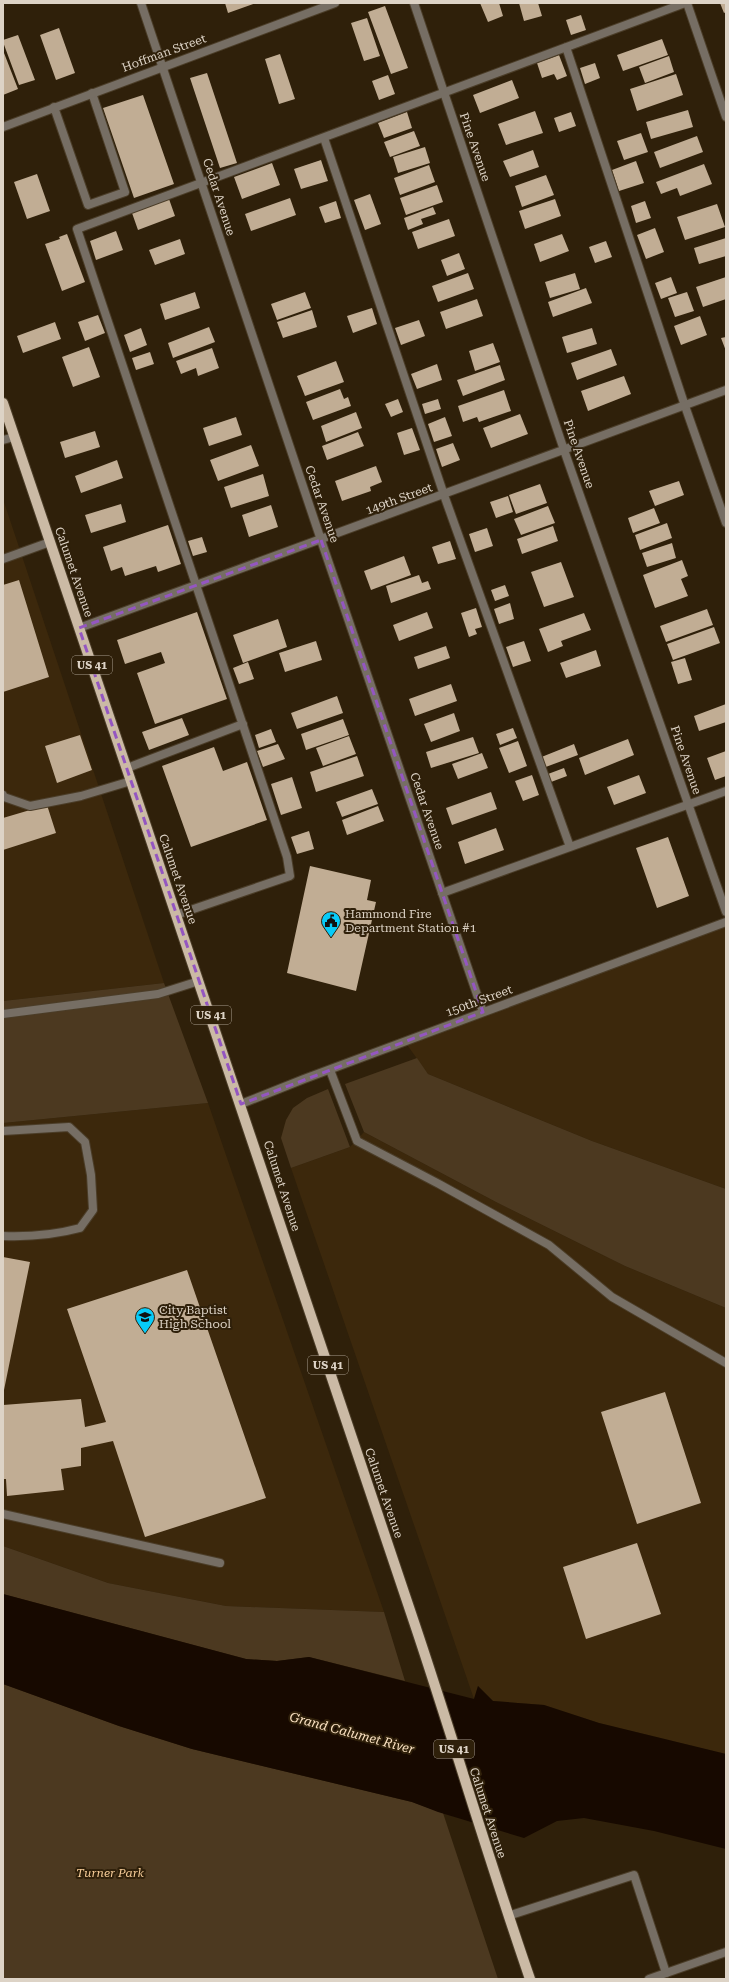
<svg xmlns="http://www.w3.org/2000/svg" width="729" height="1982" font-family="'Roboto Serif',serif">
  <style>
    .built { fill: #3c280c }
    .green { fill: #4c3920 }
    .water { fill: #170900 }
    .building { fill: #c1ad94 }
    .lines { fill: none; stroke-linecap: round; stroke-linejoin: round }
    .service-casing { stroke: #4b3d28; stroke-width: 10 }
    .minor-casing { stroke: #4b3d28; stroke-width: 10 }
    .tertiary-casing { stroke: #4b3d28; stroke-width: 10 }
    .primary-casing { stroke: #4b3d28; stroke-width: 12 }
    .service { stroke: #766e64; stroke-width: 8 }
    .minor { stroke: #766e64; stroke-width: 8 }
    .tertiary { stroke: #766e64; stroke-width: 8 }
    .primary { stroke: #cbbaa5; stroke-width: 10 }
    .marked { fill: none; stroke: #9456c1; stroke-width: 3; stroke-dasharray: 8 5; stroke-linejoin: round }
    .labels { text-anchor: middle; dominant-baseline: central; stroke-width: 4; stroke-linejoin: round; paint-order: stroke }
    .shield { fill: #2f200a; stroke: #a99d8e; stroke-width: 1 }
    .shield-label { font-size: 11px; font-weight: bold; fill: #ddd3c6 }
    .street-label { font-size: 12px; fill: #ddd3c6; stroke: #2f200a }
    .poi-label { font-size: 12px; fill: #ddd3c6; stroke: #2f200a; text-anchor: start }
    .park-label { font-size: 12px; font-style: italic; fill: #f7cd99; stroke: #2f200a }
    .water-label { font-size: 13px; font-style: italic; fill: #f9e0c1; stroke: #2f200a }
  </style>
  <rect width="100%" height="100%" fill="#2f200a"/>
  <path class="built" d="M3 499 164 983 3 1001Z
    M726 923V1189L592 1141 428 1074 405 1042Z
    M208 1103 384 1612 226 1606 108 1583 3 1546V1123Z
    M364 1132 496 1202 625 1266 726 1308V1754L599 1723 544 1705 493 1701 478 1686 474 1699 291 1168 350 1147Z"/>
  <path class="green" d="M164 983 208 1103 3 1123V1001Z
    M417 1058 428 1074 592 1141 726 1189V1308L625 1266 496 1202 364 1132 345 1084Z
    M328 1089 350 1147 291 1168 281 1138 286 1120 293 1108 307 1098Z
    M3 1546 108 1583 226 1606 384 1612 405 1681 309 1657 277 1661 246 1659 3 1594Z
    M3 1684 119 1726 192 1749 412 1802 443 1813 498 1979H3Z"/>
  <path class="water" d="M3 1594 246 1659 277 1661 309 1657 474 1699 478 1686 493 1701 544 1705 599 1723 726 1754V1849L654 1831 584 1818 557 1821 524 1838 438 1812 412 1802 192 1749 119 1726 3 1684Z"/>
  <path class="building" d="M225 3H256L228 13Z
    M480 3H499L503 16 488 22Z
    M519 3H538L542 16 524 21Z
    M720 3H726V12L724 13Z
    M385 6 408 68 391 74 368 12Z
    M581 15 586 30 571 35 566 20Z
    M367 18 380 56 364 61 351 23Z
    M59 28 75 73 56 80 40 35Z
    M18 35 35 80 19 85 3 42V40Z
    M662 39 668 55 623 71 617 55Z
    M4 53 18 89 3 95V54Z
    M280 54 295 99 279 104 265 59Z
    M559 55 567 76 557 80 554 74 542 78 537 63Z
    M669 56 674 72 645 83 639 67Z
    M595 63 600 78 585 84 580 68Z
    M207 73 237 163 220 168 190 78Z
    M676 74 683 95 637 111 630 89Z
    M388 75 395 94 379 100 372 81Z
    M512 80 519 98 480 113 473 95Z
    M143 95 174 184 134 198 103 108Z
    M688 110 693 127 651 139 646 122Z
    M535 111 543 133 506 145 498 124Z
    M407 112 412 128 384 138 378 123Z
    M571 112 576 126 559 132 554 118Z
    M414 131 420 146 390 157 384 142Z
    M641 133 648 152 624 160 617 141Z
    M697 136 703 152 660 168 654 152Z
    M425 147 430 163 398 173 393 157Z
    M533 150 539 167 510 177 503 161Z
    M321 160 328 181 301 189 294 169Z
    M636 161 644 183 619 191 612 170Z
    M272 163 280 185 242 199 234 177Z
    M704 164 712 184 680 196 677 188 661 194 656 182Z
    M429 165 435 182 400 195 394 178Z
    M37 174 50 211 27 219 14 182Z
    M546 175 554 195 522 207 515 186Z
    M437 185 443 202 406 215 400 198Z
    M370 194 381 224 365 230 354 200Z
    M290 198 296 215 251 231 245 214Z
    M169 199 175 216 138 230 132 213Z
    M555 199 561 216 525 229 519 211Z
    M336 201 341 218 325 223 319 207Z
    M645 201 651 218 636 223 631 206Z
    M717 204 725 227 685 240 677 217Z
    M433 207 436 214 421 219 423 224 408 230 404 218Z
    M449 219 455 236 418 249 412 232Z
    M655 228 664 252 646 259 637 235Z
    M116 231 123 250 96 260 90 241Z
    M67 234 85 282 62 291 45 244 60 239 59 237Z
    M562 234 569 251 540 262 534 244Z
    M726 238V256L699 264 694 248Z
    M180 239 185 254 155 265 149 250Z
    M606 241 612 257 595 263 589 247Z
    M459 253 465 269 447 276 441 260Z
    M468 273 474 289 438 302 432 286Z
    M575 273 580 289 550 298 545 282Z
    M671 277 677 293 661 299 655 283Z
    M726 277V299L703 307 696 287Z
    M586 288 592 303 553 317 548 302Z
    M195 292 200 308 165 320 160 304Z
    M305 292 311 308 277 320 271 304Z
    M687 292 694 311 675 317 668 298Z
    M477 299 483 316 446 329 440 312Z
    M372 308 377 324 353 333 347 316Z
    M312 310 317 327 283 338 277 322Z
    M98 315 105 333 85 341 78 322Z
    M700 316 707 335 681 345 674 326Z
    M419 320 425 336 401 345 395 328Z
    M55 322 61 339 23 353 17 336Z
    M209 327 215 342 173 358 168 343Z
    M141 328 147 345 130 352 124 335Z
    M592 328 597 344 567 353 562 337Z
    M726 337V351L721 338Z
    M493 343 500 362 475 371 469 351Z
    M89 347 100 377 73 387 62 357Z
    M212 348 219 368 198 376 196 368 181 374 176 361Z
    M611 349 617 365 577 380 571 363Z
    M150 352 154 364 136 370 132 358Z
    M336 361 344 382 305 396 297 376Z
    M437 364 442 380 417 389 411 374Z
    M500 365 505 380 463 396 457 380Z
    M624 376 631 394 588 411 581 391Z
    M340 389 344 399 348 397 351 406 313 420 306 402Z
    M504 390 511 411 479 422 477 417 463 422 458 406Z
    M398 399 403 412 391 417 385 404Z
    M438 399 441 409 425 414 422 404Z
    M356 412 362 428 326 442 321 426Z
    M520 414 528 434 491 448 483 428Z
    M236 417 242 435 209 446 203 428Z
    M445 417 452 436 434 442 428 424Z
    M412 428 420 450 404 455 397 433Z
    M95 431 100 447 65 458 60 442Z
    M358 432 364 446 327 460 322 446Z
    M453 443 460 460 442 467 436 449Z
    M251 445 259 466 218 481 210 460Z
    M117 460 123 478 81 493 75 476Z
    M376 466 382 482 370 487 371 491 342 501 335 481Z
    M263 474 269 496 231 508 224 487Z
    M679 481 684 495 655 506 649 491Z
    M540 484 547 503 516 514 509 495Z
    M508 496 513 512 496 518 490 502Z
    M121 504 126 522 91 533 85 515Z
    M271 505 278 527 249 537 242 515Z
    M548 506 555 523 521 535 514 519Z
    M654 508 660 523 633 533 628 518Z
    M667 523 672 538 640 550 635 535Z
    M168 525 181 564 158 572 156 566 125 576 122 567 111 571 103 547Z
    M553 526 558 541 522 554 517 539Z
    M487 528 493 546 475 552 469 534Z
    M202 537 207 552 193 556 188 541Z
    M450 541 456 559 438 564 432 547Z
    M672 543 676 558 647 567 642 553Z
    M404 556 411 575 371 590 364 571Z
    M682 560 688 576 681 579 688 596 655 608 643 575Z
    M561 562 574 597 544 607 531 572Z
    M419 575 422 583 428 581 431 589 391 603 386 586Z
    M19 580 49 677 3 692V585Z
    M505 585 509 596 495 601 491 590Z
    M510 603 514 619 499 624 494 609Z
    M476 608 482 627 475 629 477 634 469 637 461 613Z
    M707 609 713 625 666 642 660 626Z
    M197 612 227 699 155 724 137 673 165 663 161 652 125 664 117 640Z
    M427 612 433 628 399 641 393 625Z
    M584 613 591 630 561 641 563 646 548 652 539 629Z
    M278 619 287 647 243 663 233 635Z
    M714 627 720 643 673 660 667 644Z
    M316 641 322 660 285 672 279 653Z
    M524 641 531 661 513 667 506 647Z
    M446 646 450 658 418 669 414 657Z
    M596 650 601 666 566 678 560 663Z
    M685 658 692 680 678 684 671 662Z
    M248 662 254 679 239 684 233 668Z
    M451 684 457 701 415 716 409 699Z
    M337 696 343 713 297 729 291 713Z
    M726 704V722L699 731 694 716Z
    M454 713 460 731 431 742 424 724Z
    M182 718 189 735 149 750 142 732Z
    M343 719 349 735 306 750 301 734Z
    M513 728 517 738 500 745 496 734Z
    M271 729 276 742 259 748 255 735Z
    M80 735 92 770 57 783 45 746Z
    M349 736 356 754 323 766 316 748Z
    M473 737 479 753 431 768 426 752Z
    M628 739 634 755 585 775 579 758Z
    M518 741 527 766 509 773 499 748Z
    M278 744 285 759 263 767 257 751Z
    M574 744 578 755 543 768 539 758Z
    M214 747 223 771 247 762 267 820 191 847 162 766Z
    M726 751V776L715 780 707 758Z
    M482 753 488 768 458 779 452 764Z
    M357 756 364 776 316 792 310 772Z
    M564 768 567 776 551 782 548 774Z
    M532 775 539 795 523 801 515 781Z
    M639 775 646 793 614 805 607 787Z
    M292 777 302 808 281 815 271 784Z
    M372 789 378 804 342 817 336 802Z
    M491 792 497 809 452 825 446 808Z
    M47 805 56 833 3 850V818Z
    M378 806 384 821 347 835 342 820Z
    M496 828 504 850 465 864 458 842Z
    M309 831 314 849 297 854 291 837Z
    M668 837 689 896 657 908 636 848Z
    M310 866 371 880 367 900 376 902 356 991 287 973Z
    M3 1257 30 1262 4 1390H3Z
    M187 1270 266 1498 145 1537 113 1441 81 1448V1466L61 1469 64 1490 7 1496 6 1479H3V1405L81 1399 85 1427 106 1422 67 1309Z
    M665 1392 701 1503 637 1524 601 1412Z
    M637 1543 661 1614 586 1639 563 1567Z"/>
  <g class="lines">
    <defs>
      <path id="service" d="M566 47 685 406 726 523
        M54 107 88 205 125 192 92 93
        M324 138 444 495 570 847
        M3 440 14 437
        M3 559 50 542
        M127 768 243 724
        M3 795 4 797 30 806 81 796 131 781
        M442 893 726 791
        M176 915 290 876 287 857 77 229 685 3
        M3 1014 158 994 199 981
        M330 1070 357 1141 439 1184 549 1245 612 1297 726 1363
        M3 1131 69 1127 85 1142 91 1175 93 1210 80 1228C54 1235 30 1237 3 1236
        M3 1514 220 1563
        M508 1916 634 1875 666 1973"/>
      <path id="minor" d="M141 3 321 540 483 1012
        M414 3 564 450 726 912
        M687 3 726 117
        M79 628 726 390
        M649 1979 726 1952"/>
      <path id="tertiary" d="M3 127 335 3
        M241 1104 304 1079 726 922"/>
      <path id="primary" d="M3 403C141 809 277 1216 414 1622 454 1741 489 1861 530 1979"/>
    </defs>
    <use href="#service" class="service-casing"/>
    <use href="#minor" class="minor-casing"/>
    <use href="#tertiary" class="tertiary-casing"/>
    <use href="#primary" class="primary-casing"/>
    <use href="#service" class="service"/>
    <use href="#minor" class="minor"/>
    <use href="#tertiary" class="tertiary"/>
    <use href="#primary" class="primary"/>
  </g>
  <path class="marked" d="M321 540 483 1012 241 1104 79 628Z"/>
  <defs>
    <symbol id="civic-pin" viewBox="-11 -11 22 30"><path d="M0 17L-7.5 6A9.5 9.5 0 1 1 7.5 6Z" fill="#07cbf9" stroke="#2f200a"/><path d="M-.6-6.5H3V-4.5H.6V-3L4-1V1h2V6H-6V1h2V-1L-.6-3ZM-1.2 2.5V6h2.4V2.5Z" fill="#111"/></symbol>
    <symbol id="school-pin" viewBox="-11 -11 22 30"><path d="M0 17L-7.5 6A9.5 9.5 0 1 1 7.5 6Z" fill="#07cbf9" stroke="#2f200a"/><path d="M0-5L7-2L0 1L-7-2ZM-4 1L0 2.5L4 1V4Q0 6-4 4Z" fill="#111"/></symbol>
  </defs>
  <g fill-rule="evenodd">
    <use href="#civic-pin" x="320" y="910" width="22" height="30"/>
    <use href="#school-pin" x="134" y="1306" width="22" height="30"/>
  </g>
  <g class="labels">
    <g class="shield">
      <rect x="72" y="656" width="40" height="18" rx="3"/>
      <rect x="191" y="1006" width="40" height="18" rx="3"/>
      <rect x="308" y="1356" width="40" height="18" rx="3"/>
      <rect x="434" y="1740" width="40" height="18" rx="3"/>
    </g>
    <g class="shield-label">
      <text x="92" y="665">US 41</text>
      <text x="211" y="1015">US 41</text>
      <text x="328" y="1365">US 41</text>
      <text x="454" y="1749">US 41</text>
    </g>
    <g class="street-label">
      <text transform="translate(164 53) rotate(-20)">Hoffman Street</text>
      <text transform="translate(475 147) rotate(71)">Pine Avenue</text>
      <text transform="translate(219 197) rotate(72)">Cedar Avenue</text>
      <text transform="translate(579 454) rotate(71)">Pine Avenue</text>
      <text transform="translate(399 499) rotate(-20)">149th Street</text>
      <text transform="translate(322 504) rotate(71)">Cedar Avenue</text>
      <text transform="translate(74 572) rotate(71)">Calumet Avenue</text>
      <text transform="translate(686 760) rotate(71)">Pine Avenue</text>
      <text transform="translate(427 811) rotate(71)">Cedar Avenue</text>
      <text transform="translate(178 879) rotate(71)">Calumet Avenue</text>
      <text transform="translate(479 1001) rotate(-20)">150th Street</text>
      <text transform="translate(282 1186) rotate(72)">Calumet Avenue</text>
      <text transform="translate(384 1493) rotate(71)">Calumet Avenue</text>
      <text transform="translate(488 1813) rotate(72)">Calumet Avenue</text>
    </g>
    <g class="poi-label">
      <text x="345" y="914">Hammond Fire<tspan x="345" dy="14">Department Station #1</tspan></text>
      <text x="159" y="1310">City Baptist<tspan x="159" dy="14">High School</tspan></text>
    </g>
    <g class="park-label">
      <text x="110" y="1873">Turner Park</text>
    </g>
    <g class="water-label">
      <text transform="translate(352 1733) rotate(15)">Grand Calumet River</text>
    </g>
  </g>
  <rect width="729" height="1982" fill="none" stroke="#ddd3c6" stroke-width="8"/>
</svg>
